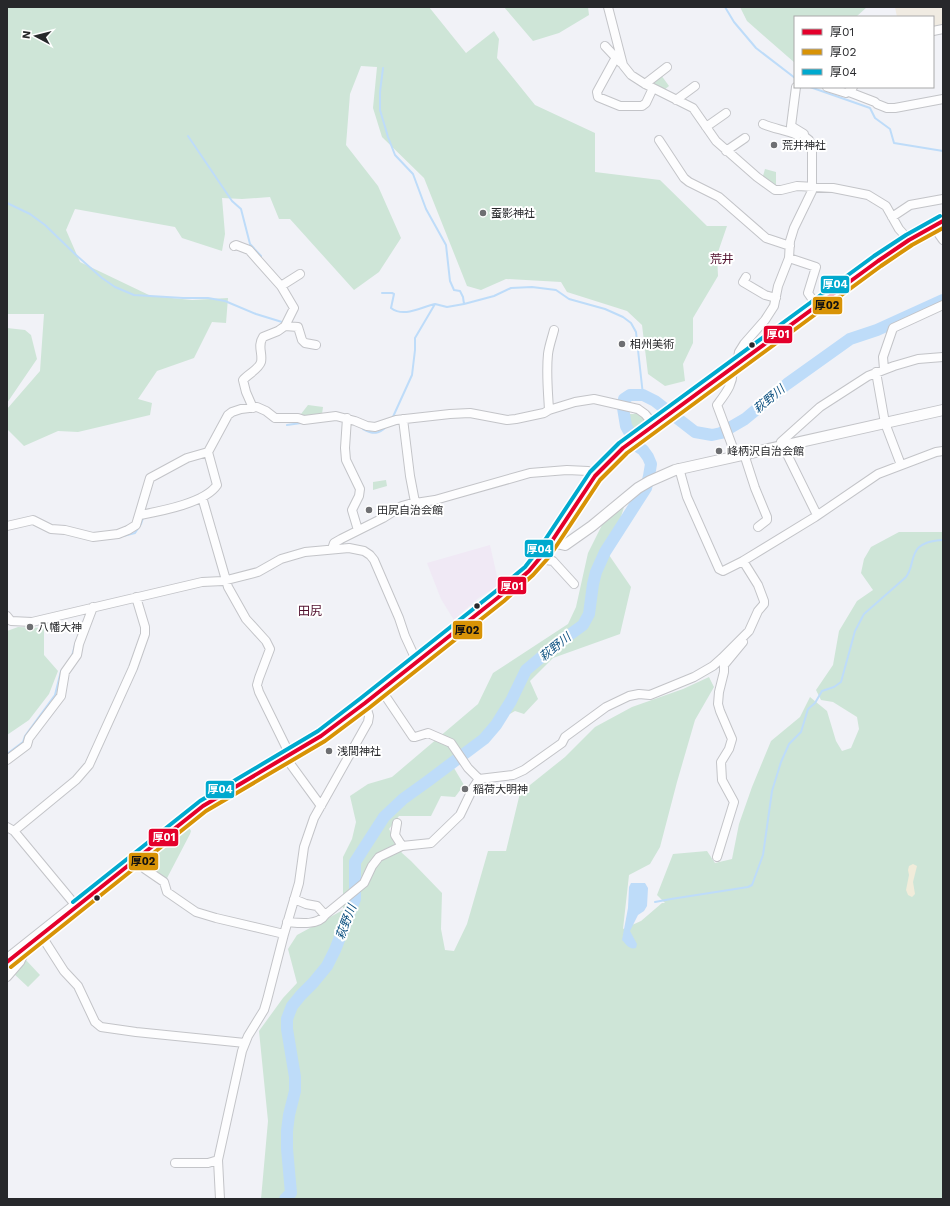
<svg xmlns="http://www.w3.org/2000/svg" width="950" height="1206" font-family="'Work Sans','Noto Sans JP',sans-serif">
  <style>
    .commercial { fill: #f0e9f5 }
    .education { fill: #f0ebe2 }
    .green { fill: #cee5d7 }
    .sand { fill: #f1ecda }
    .water { fill: #bedcf9 }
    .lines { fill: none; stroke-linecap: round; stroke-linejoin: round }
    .stream { stroke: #bedcf9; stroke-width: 2 }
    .river { stroke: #bedcf9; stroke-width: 12 }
    .minor-casing { stroke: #c3c4c8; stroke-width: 10 }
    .tertiary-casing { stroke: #c3c4c8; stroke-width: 12 }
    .trunk-casing { stroke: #c3c4c8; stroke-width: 16 }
    .minor { stroke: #fdfdfe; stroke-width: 8 }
    .tertiary { stroke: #fdfdfe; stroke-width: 10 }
    .trunk { stroke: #fdfdfe; stroke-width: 14 }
    .bus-1-casing { stroke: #fff; stroke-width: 7 }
    .bus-2-casing { stroke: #fff; stroke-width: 7 }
    .bus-3-casing { stroke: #fff; stroke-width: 7 }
    .bus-1 { stroke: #e4002b; stroke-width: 4 }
    .bus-2 { stroke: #d89306; stroke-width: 4 }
    .bus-3 { stroke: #00a9ce; stroke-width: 4 }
    .poi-dot { fill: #6e6f72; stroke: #fff; stroke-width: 1.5 }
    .bus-dot { fill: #27282b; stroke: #fff; stroke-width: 1.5 }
    .labels { text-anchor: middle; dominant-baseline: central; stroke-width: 4; stroke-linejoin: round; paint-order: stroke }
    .poi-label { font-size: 11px; fill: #27282b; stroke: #fff; text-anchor: start }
    .neighbourhood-label { font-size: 12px; fill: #500e2c; stroke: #fff }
    .water-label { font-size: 12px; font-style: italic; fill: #0a4f7f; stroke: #fff }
    .line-badge { stroke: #fff; stroke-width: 1.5 }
    .badge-label { font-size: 11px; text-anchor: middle; font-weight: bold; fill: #fff }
    .pale-badge-label { font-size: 11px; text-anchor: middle; font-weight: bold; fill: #111 }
  </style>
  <rect width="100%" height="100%" fill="#f1f2f7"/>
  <path class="commercial" d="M490 545 499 585 477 599 454 620 441 599 427 563Z"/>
  <path class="education" d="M895 7H943V26L933 28V17H897Z"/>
  <path class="green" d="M7 7H429L466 53 494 31 499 39 497 58 535 105 595 133V172L660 180 707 226H727L717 255 718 276 693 318V343L683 364 685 381 665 386 648 374 642 325 627 311 567 292 561 282 506 279 481 290 467 286 424 178 382 137 373 108 377 67 361 66 350 94 346 145 378 186 401 238 379 272 354 290 290 219H279L270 197 242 199 222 198 225 234 222 251 182 238 175 227 75 209 66 230 80 262 151 296 192 300 228 298 226 323 212 322 194 358 157 371 138 399 152 403 150 415 78 432 58 431 24 446 7 429V409L40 371 44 314H7Z
    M504 7H588L589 15 559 33 533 41Z
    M740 7H867L856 17H795V63L747 21Z
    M661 75 669 86 664 90 653 84 652 81Z
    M765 169 776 172V186L763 176Z
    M7 328 25 330 31 335 37 359 7 403Z
    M308 405 323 407 322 414C315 416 306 418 301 414Z
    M637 411 647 422 635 431 630 423 627 415 628 414H634Z
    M386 480 387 486 373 490V482Z
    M624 507 620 520 612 532 609 555 631 587 620 634 553 658 530 681 538 699 524 714 515 711 488 726 454 768 464 785 455 797 441 796 431 816H399L389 829 402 853 411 861 442 893 441 929 445 950 454 951 467 924 488 851H506L520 793 565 757 595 727 632 707 683 689 709 677 714 687 695 720 677 782 660 847 650 864 629 875 623 929 641 921 662 903H665L657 895 673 854 707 851 715 863 732 859 739 824 752 787 771 741 800 717 810 697 827 711 836 741 842 751 851 748 859 729 857 717 833 702 821 700 816 690 833 665 839 631 857 601 873 590 861 573 864 559 871 547 899 532H943V1199H261L268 1121 259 1031 283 998 297 983 288 949 297 935 343 910V857L352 839 356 822 350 796 368 784 392 777 478 704 493 673 568 624 576 607 588 553 604 521Z
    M18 627 44 628V655L58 671 49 694 29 720 7 735V631Z
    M188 826 191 831 190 834 165 882 146 868 143 861Z
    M25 959 40 975 28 987 13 973Z"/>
  <path class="sand" d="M913 864 917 866 913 882 915 894 912 897 908 895 906 890 909 875 908 870 909 866Z"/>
  <path class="water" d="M631 883H645L648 888 647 906 644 911 638 915 630 931 637 944 636 948C629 950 626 944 622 940L628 908 629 887Z"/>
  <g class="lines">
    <path class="stream" d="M725 7 734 22 756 48 795 78
      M383 68 380 92V110L388 137 395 155 413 174 426 209 446 245 450 281 454 290 460 291 463 297 464 304
      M810 87 870 108 875 118 890 129 894 143 943 151
      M188 136 232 201 241 209 250 244 261 256V260
      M7 203 30 214 45 225 76 255 102 278 115 287 134 295 183 298H208L225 301 256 314 282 322
      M382 293H392L394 294 391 308C404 318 421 307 435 304
      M392 419 412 375 415 350V338L435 304 447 307 464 304 494 296 511 288 532 287 556 290 569 299 605 309 623 317 631 323 636 332 643 395
      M287 425 301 423
      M363 429C374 435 379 434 387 426
      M123 536 135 533 141 524 143 518
      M72 656 75 645
      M7 754 23 742 25 736 55 695 61 671
      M655 902 671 899 748 887 752 885 763 855 772 791 781 762 789 744 801 732 808 709 815 703 822 691 834 687 841 682 855 631 864 614 906 577C912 569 911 561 915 553 919 542 933 541 943 540"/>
    <path class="river" d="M285 1199 291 1193 287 1149V1131L289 1115 295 1091V1077L287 1029V1019L292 1006 301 995 313 983 327 966 335 950 355 899V862L384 817 403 799 428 781 484 739 496 725 511 701 526 670 557 644 583 625 589 614 593 584 596 572 605 552 646 488 649 476 651 464 648 457 643 450 637 446 626 426 623 408 624 399 630 395H643L655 401 695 432 712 435 721 433 745 419 787 384 850 339 877 330 943 300"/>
    <defs>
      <path id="minor" d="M608 7 623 65 631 75 645 84 693 108 716 141 757 177 775 190H781L797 186 833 188 868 195 886 206 899 229 909 240
        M933 31 943 29
        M605 46 620 62
        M617 58 614 61 597 92 598 97 620 106H642L646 103 653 88
        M645 84 667 67
        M827 87 846 93 852 89 853 87
        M849 92 875 102 877 104 887 108H895L943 99
        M676 100 695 86
        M763 124C774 129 786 130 797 135
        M706 127 726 113
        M659 140 684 178 689 182 719 197 766 238 790 246
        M726 151 745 138
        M892 217 910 205 943 199
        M933 226 943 240
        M234 246 236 245 249 250 281 286 294 308 285 326 298 327 302 340 305 343 316 345
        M789 258 816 267 808 293 817 306
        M746 277 743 282 765 295 776 298
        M281 286 300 274
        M737 363 739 352 744 344 765 320 774 306 778 286 789 258 790 241 794 228 812 191V147L809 140 804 136V134L791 126 796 87
        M732 367C735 382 726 393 717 405L736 456
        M884 369 883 357 893 328 943 305
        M876 372 885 423 901 465
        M253 408 246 392 243 380C247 375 259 369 261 362 263 353 257 346 263 337L278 331 285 326
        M549 410C548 391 546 373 548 354 549 346 552 338 554 330
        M347 418 345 448 346 460 360 489 359 496 352 510 358 530
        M403 419 410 476 415 502
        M744 454 755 488 767 517V520L758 527
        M679 468 687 497 719 569 723 571 743 561 815 517 878 474 936 452 943 451
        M202 497 228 587 246 619 266 641 270 649 259 678 257 685 259 692 290 755
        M140 515C161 511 205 503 217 485L208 452
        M817 515 781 442 820 407 868 376 894 366 918 359 943 357
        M7 526 33 520 51 529 65 530 93 537 118 534 128 530 136 525 150 478 187 458 208 452 228 415 232 412 241 409 257 407 266 411 275 418H298L304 420 336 416 355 421 367 426 375 427 396 420 450 414 470 413 507 420 516 419 544 413 549 410 575 402 594 399 638 409 645 414 654 425
        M332 549 334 543 341 539 383 518 402 506 409 504 435 500 530 473 567 470 588 471 595 476
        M542 557 546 560 553 561 574 584
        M7 616 11 621 32 622 202 582 223 581 258 572 281 559 305 552 349 548 364 551 370 555 374 560 399 618 405 636 417 662
        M382 691 413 737H415L428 733 451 743 468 768 479 779
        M286 758 321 806
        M7 760 27 745 29 738 61 696 65 672 77 655 79 644 93 607
        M7 827 14 831
        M402 846 431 843 460 815 473 788 479 779 513 775 524 770 562 743 565 737 606 707 629 696 639 694 650 695 694 677 713 666 722 658 749 631 758 611 764 604V601L758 585 743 561
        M717 857 734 802 722 780 721 762 729 749 732 739 720 711 718 704 719 692 724 672V665L743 642
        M137 858 145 869 164 882 167 892 196 912 216 918 284 934
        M294 899 306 904 317 906 325 915
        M77 907 14 831 76 780 89 765 133 668 145 634V627L136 597
        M287 922C298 923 318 926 325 915L364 883 372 866 379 857 402 846 395 835 397 823
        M41 935 64 971 78 986 95 1022 101 1027 136 1032 245 1043
        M7 977 20 962 25 951
        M175 1163H208L218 1160
        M220 1199 218 1160 242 1051 248 1036 264 1010 267 1000 284 934 299 883 304 847 314 818 368 722 369 716 365 703"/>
      <path id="tertiary" d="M552 542 565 545 592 526 638 488 650 481 675 470 943 410"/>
      <path id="trunk" d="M7 962 203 806 217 797 321 736 365 703 500 596 529 571 544 553 595 476 623 448 878 261 909 240 943 221"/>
    </defs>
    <use href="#minor" class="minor-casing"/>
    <use href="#tertiary" class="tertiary-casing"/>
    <use href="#trunk" class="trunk-casing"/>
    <use href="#minor" class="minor"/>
    <use href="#tertiary" class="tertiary"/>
    <use href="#trunk" class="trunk"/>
    <defs>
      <path id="bus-1" d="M7 962 203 806 321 736 365 703 500 596 529 571 544 553 595 476 623 448 878 261 909 240 943 221"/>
      <path id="bus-2" d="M11 967 206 811 325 741 369 708 504 601 533 575 549 557 600 480 627 453 881 266 912 245 943 228"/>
      <path id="bus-3" d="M73 902 200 801 318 731 361 698 496 591 525 567 539 549 590 472 619 443 874 256 906 235 940 216"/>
    </defs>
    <use href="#bus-1" class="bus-1-casing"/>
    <use href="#bus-2" class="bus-2-casing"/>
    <use href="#bus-3" class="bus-3-casing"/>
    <use href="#bus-1" class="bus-1"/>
    <use href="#bus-2" class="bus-2"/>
    <use href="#bus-3" class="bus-3"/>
  </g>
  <g class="poi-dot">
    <circle cx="774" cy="145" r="4"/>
    <circle cx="483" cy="213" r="4"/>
    <circle cx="622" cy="344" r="4"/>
    <circle cx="719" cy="451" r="4"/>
    <circle cx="369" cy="510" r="4"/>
    <circle cx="30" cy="627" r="4"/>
    <circle cx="329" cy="751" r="4"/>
    <circle cx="465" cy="789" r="4"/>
  </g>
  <g class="bus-dot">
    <circle cx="752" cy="345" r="3.5"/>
    <circle cx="477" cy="606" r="3.5"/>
    <circle cx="97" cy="898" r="3.5"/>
  </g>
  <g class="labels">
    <g class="poi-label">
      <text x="782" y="145">荒井神社</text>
      <text x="491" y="213">蚕影神社</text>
      <text x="630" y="344">相州美術</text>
      <text x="727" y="451">峰柄沢自治会館</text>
      <text x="377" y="510">田尻自治会館</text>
      <text x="38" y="627">八幡大神</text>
      <text x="337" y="751">浅間神社</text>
      <text x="473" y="789">稲荷大明神</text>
    </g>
    <g class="neighbourhood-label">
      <text x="722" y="259">荒井</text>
      <text x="310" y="611">田尻</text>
    </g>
    <g class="water-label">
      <text transform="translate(769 399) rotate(-40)">萩野川</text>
      <text transform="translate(555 647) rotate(-39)">萩野川</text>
      <text transform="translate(346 922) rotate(-69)">萩野川</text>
    </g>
  </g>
  <g class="line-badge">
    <rect x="820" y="275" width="30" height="19" rx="4" fill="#00a9ce"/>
    <rect x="812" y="296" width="31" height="19" rx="4" fill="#d89306"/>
    <rect x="763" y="325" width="30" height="19" rx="4" fill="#e4002b"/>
    <rect x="524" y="539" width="30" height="19" rx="4" fill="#00a9ce"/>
    <rect x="497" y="576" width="30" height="19" rx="4" fill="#e4002b"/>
    <rect x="452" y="620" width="31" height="20" rx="4" fill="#d89306"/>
    <rect x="205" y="780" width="30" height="19" rx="4" fill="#00a9ce"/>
    <rect x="148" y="828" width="31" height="19" rx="4" fill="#e4002b"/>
    <rect x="128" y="852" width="31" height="19" rx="4" fill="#d89306"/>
  </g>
  <g class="badge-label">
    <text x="835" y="288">厚04</text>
    <text x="778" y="338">厚01</text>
    <text x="539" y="553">厚04</text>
    <text x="512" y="590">厚01</text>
    <text x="220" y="793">厚04</text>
    <text x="164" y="841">厚01</text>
  </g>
  <g class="pale-badge-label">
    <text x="827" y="309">厚02</text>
    <text x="467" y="634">厚02</text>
    <text x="143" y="865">厚02</text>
  </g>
  <rect width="950" height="1206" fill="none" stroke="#27282b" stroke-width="16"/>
  <rect x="794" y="16" width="140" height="72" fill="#ffffff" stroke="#a9a9aa"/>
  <rect x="802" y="29" width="20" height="6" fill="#e4002b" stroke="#a9a9aa"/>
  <text x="830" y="36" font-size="12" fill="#27282b">厚01</text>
  <rect x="802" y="49" width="20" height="6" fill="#d89306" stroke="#a9a9aa"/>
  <text x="830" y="56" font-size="12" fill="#27282b">厚02</text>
  <rect x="802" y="69" width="20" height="6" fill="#00a9ce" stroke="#a9a9aa"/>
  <text x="830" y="76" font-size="12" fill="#27282b">厚04</text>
  <g transform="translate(36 36) rotate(277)" stroke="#ffffff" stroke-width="3" paint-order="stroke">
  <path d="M0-3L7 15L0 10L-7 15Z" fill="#27282b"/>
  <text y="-6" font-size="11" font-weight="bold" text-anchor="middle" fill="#27282b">N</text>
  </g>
</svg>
